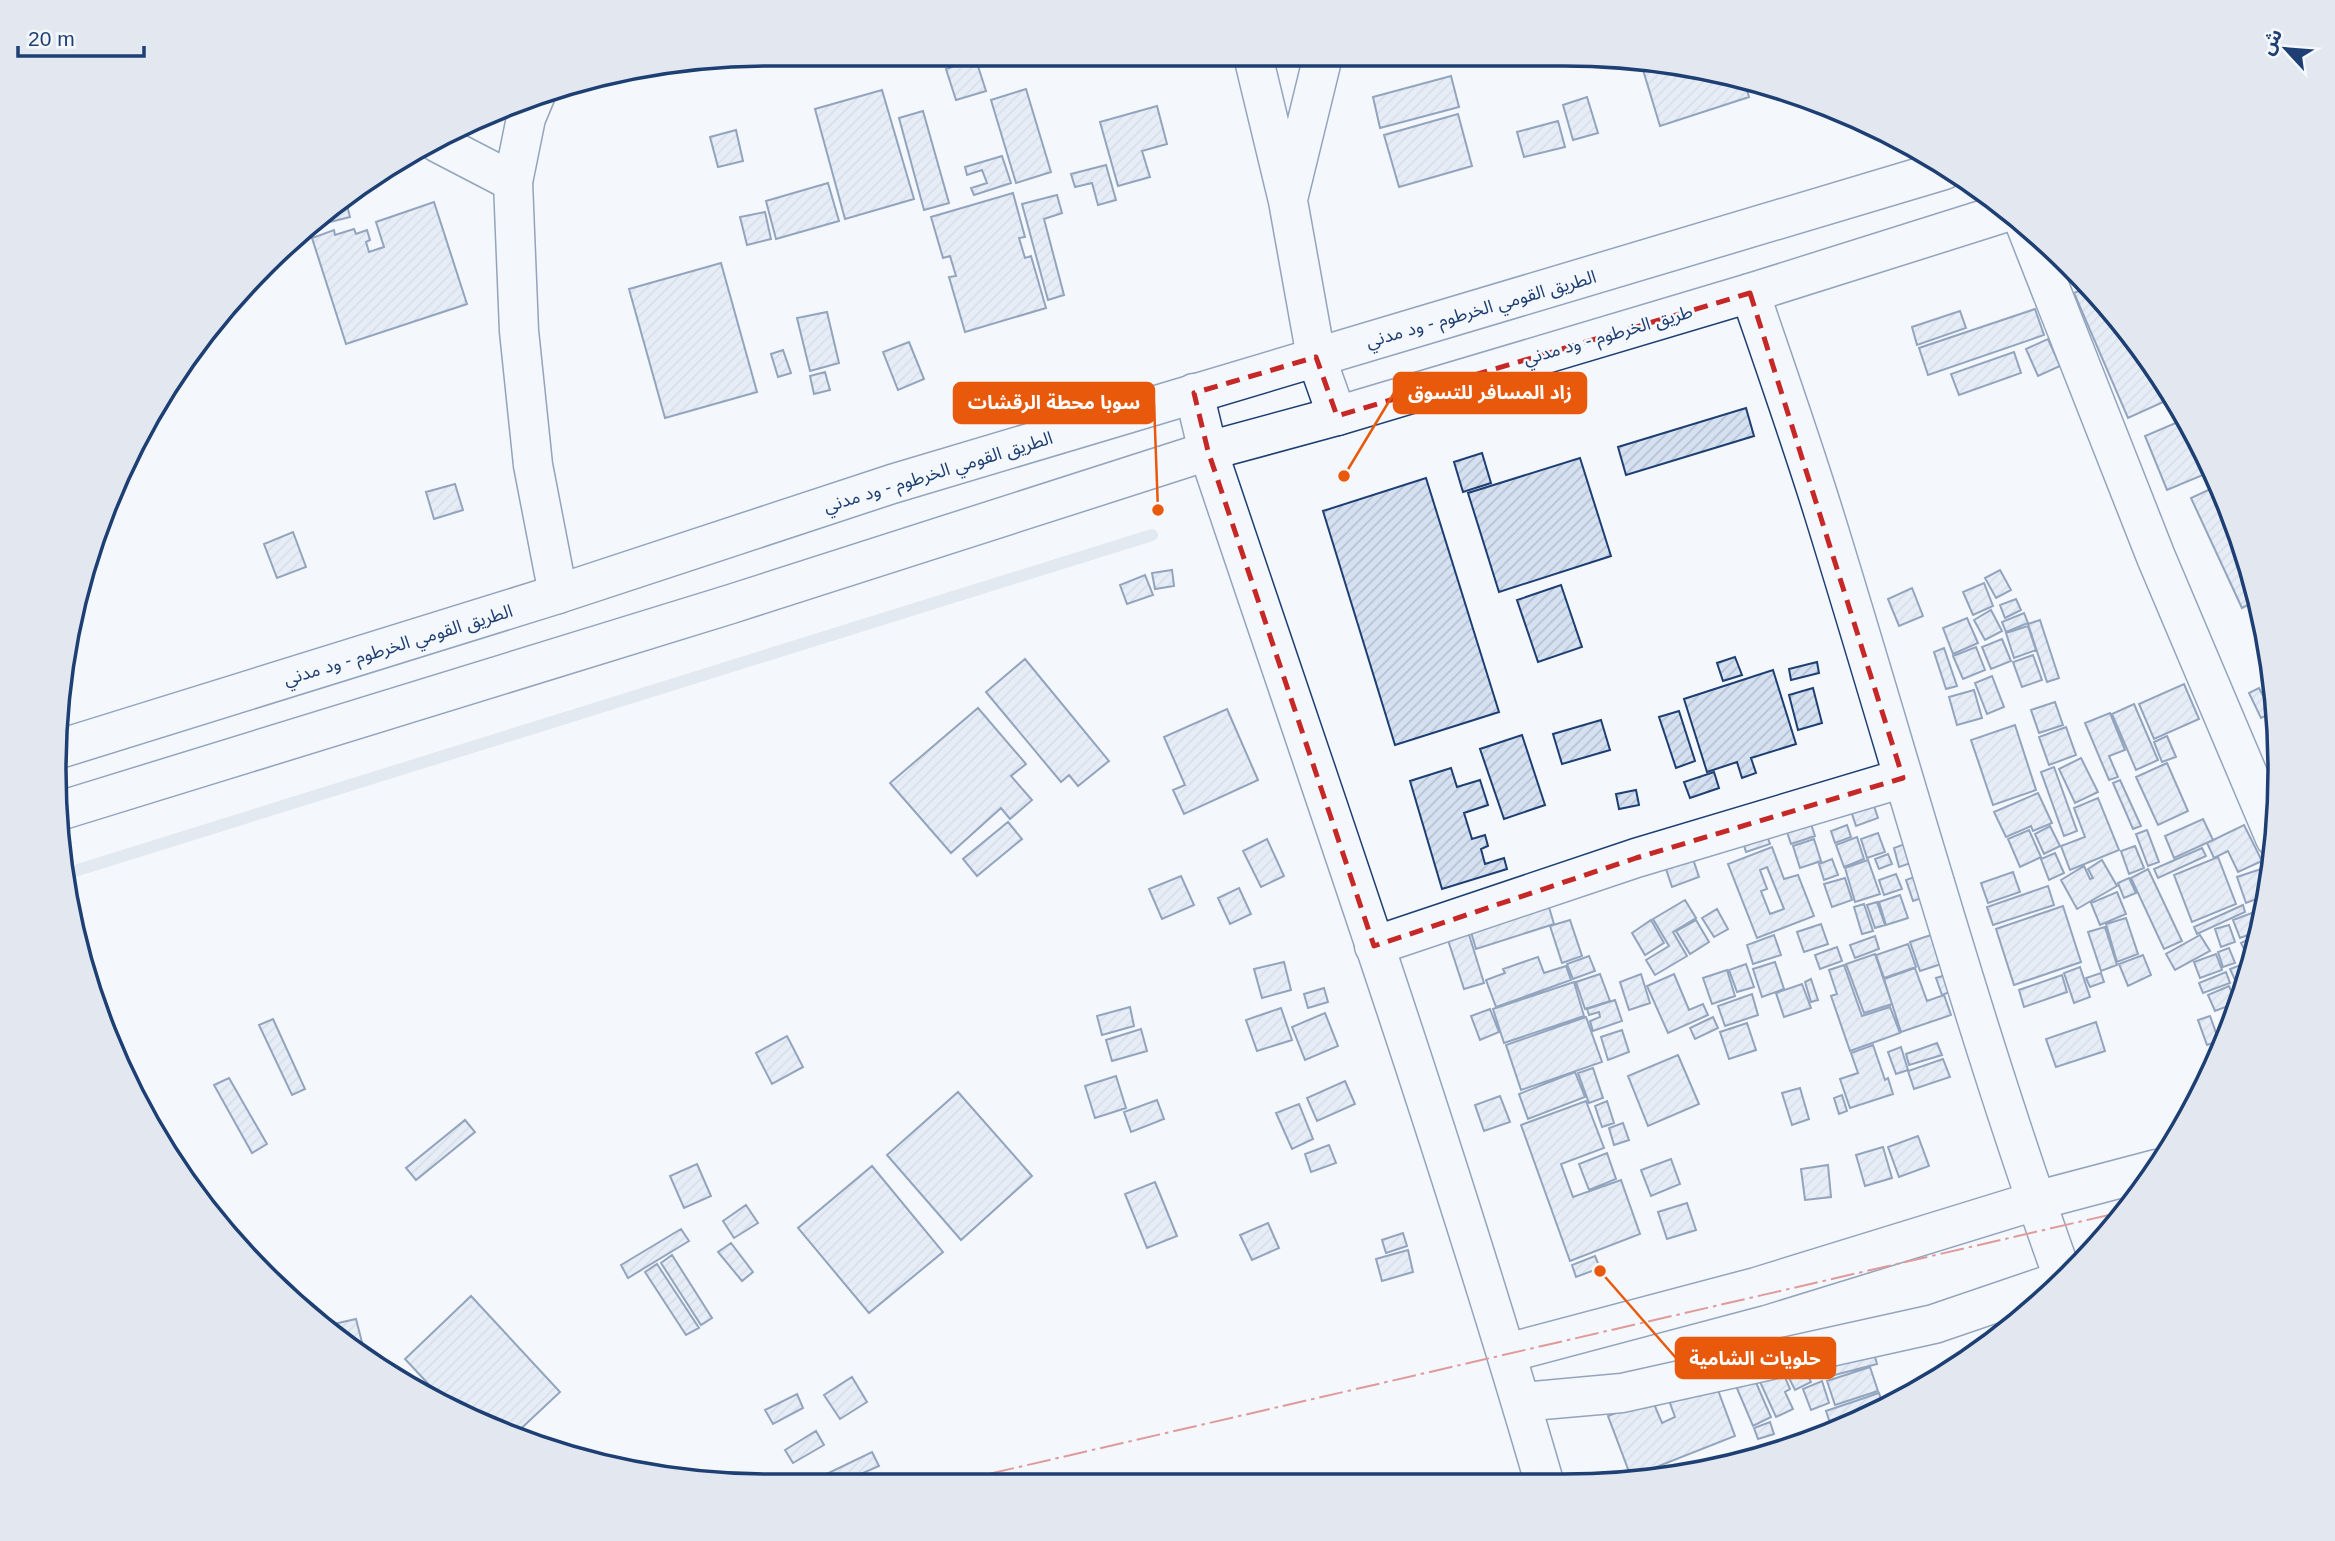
<svg xmlns="http://www.w3.org/2000/svg" width="2335" height="1541" font-family="Arial,'Noto Sans Arabic',sans-serif">
  <style>
    .lines { fill: none; stroke-linecap: round; stroke-linejoin: round }
    .stream { stroke: #cfd7e4; stroke-width: 12 }
    .building { fill: url(#building-hatch); stroke: #1d3f73; stroke-width: 2; fill-rule: evenodd }
    .street-casing { stroke: #1d3f73; stroke-width: 41 }
    .secondary-casing { stroke: #1d3f73; stroke-width: 41 }
    .highway-casing { stroke: #1d3f73; stroke-width: 41 }
    .street { stroke: #f4f7fb; stroke-width: 38 }
    .secondary { stroke: #f4f7fb; stroke-width: 38 }
    .highway { stroke: #f4f7fb; stroke-width: 38 }
    .power { stroke: #c62828; stroke-width: 2; stroke-dasharray: 24 5 3.5 5; stroke-linecap: butt }
    .marked { fill: none; stroke: #c62828; stroke-width: 5; stroke-dasharray: 14 9; stroke-linejoin: round }
    .labels { text-anchor: middle; dominant-baseline: central; stroke-width: 5; stroke-linejoin: round; paint-order: stroke }
    .street-label { font-size: 18px; fill: #1d3f73; stroke: #f4f7fb }
    .rim { fill: none; stroke: #1d3f73; stroke-width: 3.5 }
    .leader { fill: none; stroke: #e8590c; stroke-width: 2.5 }
    .callout-dot { fill: #e8590c; stroke: #f4f7fb; stroke-width: 2.5 }
    .callout { fill: #e8590c; stroke: #e8590c; stroke-width: 2.5 }
    .callout-label { font-size: 19px; text-anchor: middle; font-weight: bold; fill: #fff }
  </style>
  <defs>
    <pattern id="building-hatch" width="6" height="6" patternUnits="userSpaceOnUse" patternTransform="scale(1.75)"><rect width="6" height="6" fill="#d5e0f0"/><path d="M-1 1l2-2M0 6l6-6M5 7l2-2" fill="none" stroke="#b6c1d1"/></pattern>
  </defs>
  <rect width="100%" height="100%" fill="#f4f7fb"/>
  <g class="lines">
    <path class="stream" d="M65 874 1152 535"/>
  </g>
  <path class="building" d="M971 60H976L986 91 956 100 946 69Z
    M1640 60H1658L1744 80 1749 97 1660 126Z
    M1451 76 1459 107 1380 128 1373 97Z
    M1026 89 1051 172 1016 183 991 100Z
    M882 90 914 199 845 219 815 109Z
    M1587 97 1598 133 1573 140 1563 105Z
    M1157 106 1167 144 1142 151 1150 177 1118 186 1100 122Z
    M923 111 949 203 924 210 899 118Z
    M1458 114 1472 166 1399 187 1384 135Z
    M1558 121 1565 147 1524 157 1517 132Z
    M736 130 743 161 718 167 710 137Z
    M1002 156 1011 183 974 195 971 188 987 183 982 170 967 175 965 167Z
    M1106 165 1116 200 1098 205 1092 183 1075 187 1071 174Z
    M828 183 839 221 776 239 766 201Z
    M1013 193 1025 237 1019 238 1025 258 1031 256 1046 308 965 332 949 277 956 276 950 256 943 258 931 217Z
    M1057 195 1062 213 1044 219 1064 295 1048 300 1022 204Z
    M345 198 350 217 314 226V223Z
    M434 202 467 304 346 344 312 238 334 230 335 235 354 229 356 234 367 230 370 240 366 242 369 252 384 247 376 222Z
    M765 212 771 239 747 245 740 217Z
    M721 263 757 392 665 418 629 289Z
    M2088 287 2133 335 2172 398 2128 418 2074 293Z
    M2035 309 2044 335 1928 375 1919 348Z
    M1960 311 1966 328 1917 345 1912 327Z
    M827 312 839 363 810 371 797 318Z
    M2048 339 2060 366 2038 376 2026 349Z
    M909 342 924 379 898 390 883 352Z
    M783 350 791 373 778 377 771 354Z
    M2014 352 2021 373 1959 395 1951 374Z
    M825 372 830 390 814 394 810 376Z
    M1746 408 1754 436 1626 475 1618 447Z
    M2185 419 2195 435 2210 472 2167 490 2145 436Z
    M1482 453 1491 483 1463 492 1454 462Z
    M1580 458 1611 556 1499 592 1468 493Z
    M1426 478 1499 712 1395 745 1323 511Z
    M455 484 463 510 434 519 426 492Z
    M2219 485 2256 586 2259 599 2242 608 2191 498Z
    M293 532 306 567 277 578 264 544Z
    M1172 570 1174 586 1155 589 1152 573Z
    M2000 570 2011 590 1996 598 1985 578Z
    M1145 575 1153 595 1127 604 1120 585Z
    M1984 583 1993 606 1973 615 1963 592Z
    M1561 585 1582 647 1538 662 1517 600Z
    M1912 588 1923 616 1899 626 1888 599Z
    M2016 599 2021 610 2005 618 2000 605Z
    M1991 610 2002 631 1985 640 1974 620Z
    M2024 613 2028 623 2006 632 2002 622Z
    M1967 618 1978 643 1953 654 1943 628Z
    M2040 620 2059 678 2047 682 2028 624Z
    M2028 626 2036 650 2014 658 2006 633Z
    M2002 639 2011 661 1991 669 1982 647Z
    M1976 647 1985 670 1963 679 1953 656Z
    M1944 648 1957 686 1946 689 1934 652Z
    M2033 655 2042 680 2022 687 2013 662Z
    M1735 657 1742 675 1723 681 1717 663Z
    M1025 659 1109 761 1078 786 1069 775 1061 782 986 692Z
    M1817 662 1819 673 1791 680 1789 669Z
    M1773 670 1796 744 1751 758 1756 773 1742 778 1737 762 1707 772 1684 699Z
    M1992 676 2004 707 1987 714 1975 683Z
    M2184 684 2199 719 2154 739 2139 704Z
    M1813 688 1822 723 1798 730 1789 695Z
    M2259 688 2272 713 2261 718 2249 693Z
    M1974 690 1982 718 1957 725 1949 697Z
    M2055 702 2063 725 2039 733 2031 710Z
    M2134 704 2158 760 2136 770 2112 714Z
    M978 708 1026 764 1011 776 1032 800 1010 819 1001 808 951 853 890 783Z
    M1227 709 1258 780 1184 814 1173 790 1185 785 1164 737Z
    M1679 711 1695 761 1676 768 1659 717Z
    M2110 713 2125 750 2109 756 2118 777 2109 780 2085 723Z
    M1601 720 1610 750 1562 764 1553 734Z
    M2015 725 2036 790 1993 805 1971 740Z
    M2066 727 2076 755 2049 765 2039 737Z
    M1522 735 1545 805 1504 819 1480 749Z
    M2167 736 2176 757 2162 762 2154 742Z
    M2081 758 2098 792 2075 803 2059 769Z
    M2167 763 2188 811 2158 825 2136 777Z
    M2054 767 2077 831 2064 836 2041 772Z
    M1451 768 1457 787 1480 780 1488 805 1464 813 1472 839 1485 835 1488 846 1481 849 1485 864 1504 858 1507 869 1442 889 1410 781Z
    M1714 772 1719 788 1690 798 1684 782Z
    M2120 780 2141 826 2133 829 2113 783Z
    M1636 790 1639 805 1619 809 1616 794Z
    M1869 791 1878 818 1856 826 1847 799Z
    M2038 793 2052 823 2033 831 2031 826 2006 837 1994 812Z
    M2098 798 2119 850 2070 870 2061 846 2085 837 2074 808Z
    M1808 815 1815 836 1791 844 1784 823Z
    M2203 819 2213 840 2174 858 2165 836Z
    M1008 822 1022 839 977 876 963 859Z
    M1847 825 1851 837 1835 843 1831 831Z
    M2244 825 2262 861 2238 872 2228 851 2214 858 2207 843Z
    M2050 826 2060 846 2044 854 2035 834Z
    M1764 828 1770 844 1746 852 1741 836Z
    M2029 830 2041 857 2020 867 2008 839Z
    M2147 830 2159 862 2148 866 2136 834Z
    M1878 833 1885 852 1867 858 1861 839Z
    M1857 837 1864 859 1844 867 1836 845Z
    M1267 839 1284 876 1261 887 1243 851Z
    M1814 839 1821 861 1800 868 1793 846Z
    M1910 842 1917 861 1899 867 1894 848Z
    M2135 846 2144 868 2129 874 2121 851Z
    M1689 847 1699 877 1672 887 1662 857Z
    M1772 847 1784 879 1798 875 1814 916 1757 938 1728 864ZM1767 867 1784 909 1770 914 1761 891 1767 889 1760 870Z
    M2202 848 2206 856 2158 878 2154 869Z
    M2055 853 2064 873 2049 880 2041 859Z
    M1888 854 1892 864 1879 869 1875 859Z
    M2218 857 2236 904 2192 922 2174 875Z
    M1832 859 1838 875 1824 880 1819 864Z
    M1868 860 1880 894 1855 902 1845 868Z
    M2102 860 2117 886 2077 909 2061 880 2084 866 2090 879 2093 878 2088 869Z
    M2267 867 2271 880 2267 895 2246 903 2237 877Z
    M2148 869 2182 941 2164 949 2131 878Z
    M2013 872 2020 892 1988 903 1981 883Z
    M1896 874 1902 889 1884 895 1879 880Z
    M1920 875 1928 896 1913 901 1906 880Z
    M1181 876 1194 905 1162 919 1149 889Z
    M1845 878 1852 900 1832 907 1824 884Z
    M2129 878 2136 893 2124 898 2118 883Z
    M2048 886 2054 905 1993 925 1987 907Z
    M1239 888 1251 914 1230 924 1218 898Z
    M2117 892 2126 914 2100 925 2091 903Z
    M1900 895 1908 918 1886 925 1879 902Z
    M1546 897 1554 924 1476 949 1468 922Z
    M1685 900 1696 918 1673 932 1687 956 1655 975 1646 960 1669 946 1653 919Z
    M1877 902 1885 925 1875 928 1867 905Z
    M1864 904 1873 931 1862 934 1854 907Z
    M2243 905 2245 912 2197 934 2194 927Z
    M2063 906 2081 962 2014 985 1996 929Z
    M1717 909 1728 929 1714 937 1702 918Z
    M2257 911 2261 922 2259 931 2240 938 2233 920Z
    M2126 918 2138 954 2117 962 2106 924Z
    M1570 920 1582 956 1562 963 1550 926Z
    M1651 920 1664 943 1645 955 1632 933Z
    M1696 920 1709 942 1690 954 1676 931Z
    M1821 924 1828 944 1804 952 1797 932Z
    M1466 925 1484 983 1464 989 1445 931Z
    M2229 925 2235 942 2221 947 2215 929Z
    M2105 927 2117 965 2101 971 2088 932Z
    M1937 933 1947 962 1920 971 1910 942Z
    M1774 935 1781 955 1753 964 1747 945Z
    M2200 935 2210 951 2175 970 2166 954Z
    M2258 935 2251 963 2241 943Z
    M1875 936 1879 949 1855 958 1850 945Z
    M1908 944 1916 967 1884 978 1876 955Z
    M1837 947 1842 961 1820 969 1815 955Z
    M2229 948 2235 963 2223 967 2218 952Z
    M1875 954 1892 1004 1864 1013 1846 964Z
    M2216 954 2222 970 2200 978 2194 962Z
    M2143 955 2151 975 2128 986 2119 964Z
    M1589 956 1595 971 1573 979 1567 964Z
    M1538 957 1544 973 1566 966 1571 980 1496 1007 1486 980 1505 973 1503 969Z
    M1284 962 1291 990 1262 998 1254 969Z
    M1775 962 1784 989 1762 997 1753 969Z
    M1746 964 1754 987 1737 992 1729 970Z
    M2243 964 2247 974 2235 980 2230 969Z
    M1844 965 1862 1016 1890 1007 1900 1033 1850 1051 1831 996 1837 994 1829 970Z
    M2080 967 2090 997 2074 1003 2064 973Z
    M1915 968 1927 1001 1944 995 1951 1015 1901 1032 1884 979Z
    M1727 970 1735 996 1712 1004 1703 978Z
    M2226 972 2230 983 2203 993 2199 983Z
    M2101 973 2104 982 2090 987 2086 978Z
    M1600 974 1610 1001 1585 1009 1576 982Z
    M1641 974 1650 1003 1629 1010 1620 982Z
    M1674 974 1689 1010 1703 1004 1708 1015 1668 1033 1647 986Z
    M1949 974 1955 990 1942 995 1936 978Z
    M2062 975 2067 992 2024 1007 2019 990Z
    M1811 979 1818 1000 1811 1002 1805 982Z
    M1574 982 1584 1016 1504 1043 1493 1009Z
    M1802 984 1811 1008 1784 1017 1776 993Z
    M2229 986 2236 1003 2215 1011 2208 995Z
    M1324 988 1328 1002 1308 1008 1304 994Z
    M1752 994 1758 1015 1725 1026 1718 1006Z
    M1615 1000 1622 1021 1593 1031 1590 1021 1600 1017 1599 1012 1589 1015 1587 1009Z
    M1130 1007 1134 1026 1102 1035 1097 1016Z
    M1281 1008 1292 1040 1257 1051 1246 1020Z
    M1490 1009 1499 1032 1480 1040 1471 1016Z
    M1325 1013 1338 1046 1305 1060 1292 1027Z
    M2210 1016 2219 1041 2207 1045 2198 1020Z
    M1586 1017 1602 1062 1521 1090 1506 1045Z
    M1713 1017 1718 1028 1695 1039 1690 1028Z
    M273 1019 305 1089 292 1095 259 1025Z
    M2096 1022 2105 1051 2056 1067 2046 1039Z
    M1747 1023 1756 1050 1729 1059 1720 1032Z
    M1141 1029 1147 1051 1112 1061 1106 1040Z
    M1622 1030 1629 1052 1608 1060 1601 1037Z
    M787 1036 803 1067 772 1084 756 1053Z
    M1937 1043 1942 1055 1909 1065 1906 1054Z
    M1873 1045 1885 1080 1888 1078 1893 1094 1850 1108 1840 1079 1858 1073 1851 1053Z
    M1901 1047 1908 1070 1896 1074 1888 1052Z
    M1678 1055 1699 1104 1648 1126 1628 1076Z
    M1943 1059 1950 1077 1914 1089 1908 1071Z
    M1593 1068 1603 1098 1589 1103 1578 1073Z
    M1575 1072 1585 1097 1528 1119 1519 1094Z
    M1116 1076 1126 1108 1095 1118 1085 1086Z
    M229 1078 267 1144 252 1153 214 1085Z
    M1345 1081 1355 1104 1317 1121 1307 1098Z
    M1800 1088 1809 1119 1792 1125 1782 1093Z
    M958 1092 1032 1176 961 1240 887 1155Z
    M1842 1095 1847 1111 1839 1114 1834 1098Z
    M1500 1096 1510 1122 1484 1131 1475 1105Z
    M1157 1100 1164 1119 1131 1132 1124 1112Z
    M1586 1101 1604 1148 1561 1164 1573 1197 1621 1180 1640 1234 1570 1261 1521 1125Z
    M1607 1101 1614 1123 1602 1127 1595 1106Z
    M1299 1104 1313 1139 1292 1149 1276 1113Z
    M465 1120 475 1132 416 1180 406 1168Z
    M1623 1123 1629 1140 1614 1145 1609 1128Z
    M1918 1136 1929 1166 1899 1177 1888 1147Z
    M1329 1145 1336 1163 1311 1172 1305 1154Z
    M1883 1147 1892 1178 1865 1186 1856 1155Z
    M1607 1153 1616 1179 1589 1190 1579 1164Z
    M1671 1159 1680 1184 1651 1196 1641 1170Z
    M697 1164 711 1196 684 1208 670 1176Z
    M1828 1165 1831 1197 1805 1200 1801 1169Z
    M872 1166 943 1252 869 1313 798 1228Z
    M1155 1182 1177 1236 1147 1248 1125 1194Z
    M1687 1203 1696 1230 1667 1239 1658 1212Z
    M746 1205 758 1223 734 1238 723 1221Z
    M1268 1223 1279 1248 1252 1260 1240 1235Z
    M681 1229 689 1241 628 1278 621 1265Z
    M1403 1233 1407 1246 1386 1253 1382 1240Z
    M731 1243 753 1272 742 1281 718 1252Z
    M1408 1250 1413 1272 1382 1281 1376 1259Z
    M672 1255 712 1318 701 1325 661 1263Z
    M1595 1256 1600 1268 1576 1277 1572 1265Z
    M657 1264 699 1328 686 1335 645 1272Z
    M471 1296 560 1392 512 1437 454 1413 429 1397 435 1391 405 1359Z
    M356 1319 365 1354 325 1326Z
    M1871 1342 1877 1364 1827 1377 1821 1355Z
    M1800 1358 1811 1382 1795 1390 1783 1366Z
    M1779 1363 1790 1389 1785 1392 1793 1409 1776 1417 1756 1373Z
    M1870 1367 1878 1391 1835 1405 1827 1381Z
    M1751 1371 1771 1417 1753 1426 1733 1379Z
    M1712 1374 1735 1436 1631 1477 1608 1416 1652 1399 1662 1423 1675 1417 1666 1392Z
    M852 1377 867 1402 840 1419 824 1395Z
    M1822 1381 1829 1403 1811 1410 1803 1389Z
    M1879 1393 1885 1411 1881 1413 1846 1426 1843 1418 1830 1423 1826 1411Z
    M797 1394 803 1408 773 1424 765 1410Z
    M1770 1422 1774 1434 1758 1439 1754 1428Z
    M816 1431 824 1445 793 1463 785 1450Z
    M872 1452 879 1466 845 1481H812Z"/>
  <g class="lines">
    <defs>
      <path id="street" d="M1254 60 1288 201 1316 357 1337 416
        M438 143 513 182
        M1289 195 1322 60
        M2025 224 2156 557 2275 838
        M1750 293C1775 366 1801 440 1824 514 1903 769 1973 1028 2064 1280
        M1374 946 1636 858 1903 778
        M1507 1353 1756 1287 2035 1201 2156 1169
        M1521 1402 1622 1393 1934 1324 2063 1280"/>
      <path id="secondary" d="M536 94 526 118 513 182 519 331 533 465 558 594
        M1194 393 1208 451C1323 794 1444 1137 1545 1485"/>
      <path id="highway" d="M56 750 558 594 892 484 1944 170
        M56 812 731 604 1208 451 1337 416 1750 293 2007 212"/>
    </defs>
    <use href="#street" class="street-casing"/>
    <use href="#secondary" class="secondary-casing"/>
    <use href="#highway" class="highway-casing"/>
    <use href="#street" class="street"/>
    <use href="#secondary" class="secondary"/>
    <use href="#highway" class="highway"/>
    <path class="power" d="M954 1482 2126 1211"/>
  </g>
  <path d="M0 0H2335V1541H0ZM1750 293 1903 778 1636 858 1374 946 1208 451 1194 393 1316 357 1337 416Z" fill="#f4f7fb" fill-opacity=".55" fill-rule="evenodd"/>
  <path class="marked" d="M1750 293 1903 778 1636 858 1374 946 1208 451 1194 393 1316 357 1337 416Z"/>
  <g class="labels">
    <g class="street-label">
      <text transform="translate(1481 309) rotate(-16)">الطريق القومي الخرطوم - ود مدني</text>
      <text transform="translate(1608 335) rotate(-16)">طريق الخرطوم - ود مدني</text>
      <text transform="translate(938 472) rotate(-17)">الطريق القومي الخرطوم - ود مدني</text>
      <text transform="translate(398 645) rotate(-17)">الطريق القومي الخرطوم - ود مدني</text>
    </g>
  </g>
  <path d="M0 0H2335V1541H0ZM770 66H1564A704 704 0 0 1 2268 770V770A704 704 0 0 1 1564 1474H770A704 704 0 0 1 66 770V770A704 704 0 0 1 770 66Z" fill="#e3e8f0" fill-rule="evenodd"/>
  <path class="rim" d="M770 66H1564A704 704 0 0 1 2268 770V770A704 704 0 0 1 1564 1474H770A704 704 0 0 1 66 770V770A704 704 0 0 1 770 66Z"/>
  <path class="leader" d="M1344 476L1394 393M1158 510L1154 403M1600 1271L1676 1358"/>
  <g class="callout-dot">
    <circle cx="1344" cy="476" r="7"/>
    <circle cx="1158" cy="510" r="7"/>
    <circle cx="1600" cy="1271" r="7"/>
  </g>
  <g class="callout">
    <rect x="1394" y="373" width="192" height="40" rx="7"/>
    <rect x="954" y="383" width="200" height="40" rx="7"/>
    <rect x="1676" y="1338" width="159" height="40" rx="7"/>
  </g>
  <g class="callout-label">
    <text x="1490" y="399">زاد المسافر للتسوق</text>
    <text x="1054" y="409">سوبا محطة الرقشات</text>
    <text x="1755" y="1365">حلويات الشامية</text>
  </g>
  <g transform="translate(2286 49) rotate(296)" stroke="#f4f7fb" stroke-width="5" paint-order="stroke">
  <path d="M0-5L12 26L0 18L-12 26Z" fill="#1d3f73"/>
  <text y="-10" font-size="19" font-weight="bold" text-anchor="middle" fill="#1d3f73">ش</text>
  </g>
  <path d="M18 46v10h126v-10" fill="none" stroke="#1d3f73" stroke-width="3.5"/>
  <text x="28" y="46" font-size="21" fill="#1d3f73" stroke="#f4f7fb" stroke-width="5" paint-order="stroke">20 m</text>
</svg>
